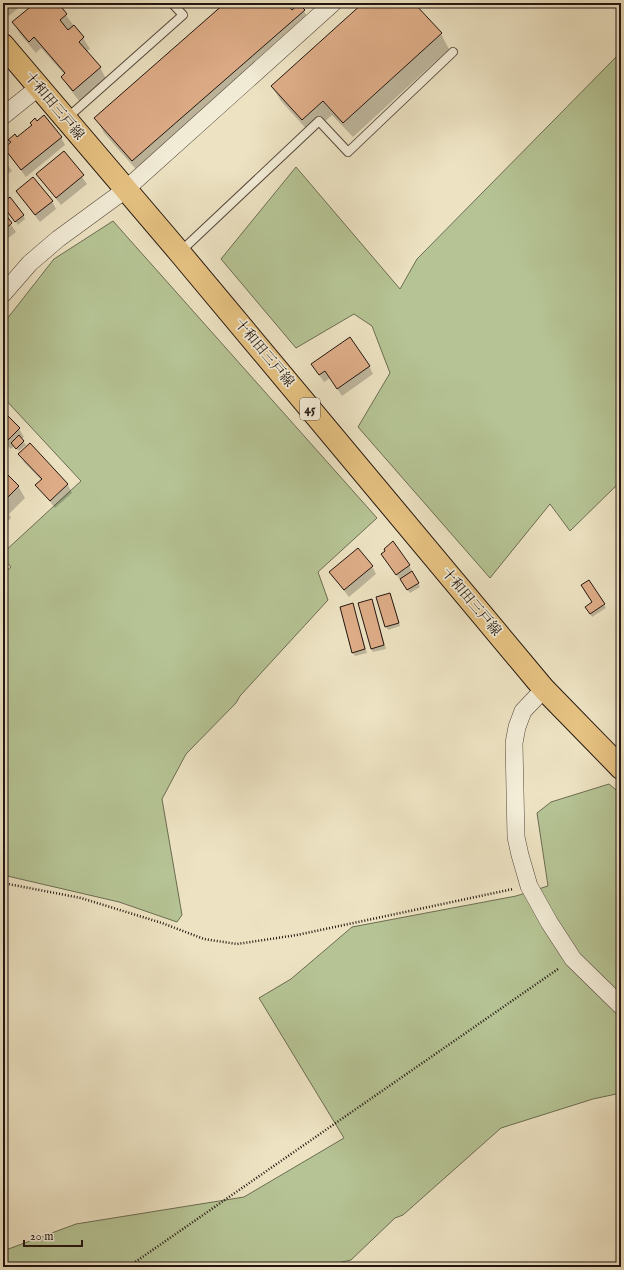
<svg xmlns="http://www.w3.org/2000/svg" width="624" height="1270" font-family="'IM FELL English','Noto Serif JP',serif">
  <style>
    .green { fill: #b6c495; stroke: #6c6c52 }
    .shadow { fill: #0003 }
    .building { fill: #dfae89; stroke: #22150f }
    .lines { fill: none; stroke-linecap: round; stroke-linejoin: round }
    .service-casing { stroke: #55483c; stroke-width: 10 }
    .minor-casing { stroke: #55483c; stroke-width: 18 }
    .primary-casing { stroke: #22150f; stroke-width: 24 }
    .path { stroke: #22150f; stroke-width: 2.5; stroke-dasharray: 1 2; stroke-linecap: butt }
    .service { stroke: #f3edd8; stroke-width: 8 }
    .minor { stroke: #f3edd8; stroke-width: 17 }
    .primary { stroke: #e6c282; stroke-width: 22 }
    .labels { text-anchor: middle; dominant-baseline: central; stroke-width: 3.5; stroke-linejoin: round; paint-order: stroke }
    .shield { fill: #f3edd8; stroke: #61564b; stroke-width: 1 }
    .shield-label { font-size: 13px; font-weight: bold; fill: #22150f }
    .street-label { font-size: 14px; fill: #22150f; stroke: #f3edd8 }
  </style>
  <rect width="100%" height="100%" fill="#ede3c3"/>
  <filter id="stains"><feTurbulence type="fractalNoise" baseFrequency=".005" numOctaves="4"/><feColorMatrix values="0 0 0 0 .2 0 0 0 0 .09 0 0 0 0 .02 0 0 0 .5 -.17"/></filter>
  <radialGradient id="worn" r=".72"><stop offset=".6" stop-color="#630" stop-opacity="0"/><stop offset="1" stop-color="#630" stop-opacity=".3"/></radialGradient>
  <path class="green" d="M621 52V481L570 531 550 504 490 578 358 427 390 373 372 326 354 314 296 348 221 259 296 167 400 289 417 259Z
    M113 221 377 518 318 572 328 600 240 696 236 703 186 754 162 799 182 915 177 922 119 902 3 875V574L11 567 3 558V553L81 481 3 397V324L54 259Z
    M609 784 621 794V1093L593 1099 501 1128 403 1215 395 1218 351 1260 319 1267H3V1251L76 1224 244 1197 344 1138 259 998 291 979 352 927 516 896 548 886 537 813 551 802Z"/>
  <path class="shadow" d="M3 3H24L9 16 3 9Z
    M36 3H44L47 7 52 3H57L83 38 90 49 86 52 100 67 106 79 80 102 69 88 62 77 65 75 41 48 36 53 20 34 14 23Z
    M227 3H284L292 11H304L312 26 142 176 104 133 96 118Z
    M364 3H413L441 34 449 49 353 137 332 115 311 134 281 101 272 87Z
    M37 122 61 137 65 145 26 177 5 149 33 126 31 123Z
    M64 152 87 184 61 205 37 174Z
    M3 158 12 171 3 177Z
    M17 192 52 201 56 209 40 222Z
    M3 203 23 215 25 219 18 225Z
    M3 213 16 232 3 242Z
    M369 366 373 374 342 396 330 378 324 382 317 372Z
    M3 412 19 429 24 437 21 439 26 445 19 451 14 446 11 449 3 441Z
    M30 444 68 485 72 493 55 508 37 485 42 481 24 462 20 454Z
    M3 471 18 486 25 498 9 514 11 518 3 525Z
    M393 543 409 565 420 587 410 593 387 562Z
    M372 566 376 574 349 597 330 573Z
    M589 581 606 608 592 617 586 607 593 602Z
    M390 594 400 626 388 630 386 626Z
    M373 603 386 649 373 652 371 649Z
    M353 605 367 653 355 656 353 653Z"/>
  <path class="building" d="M35 3H45L47 6 51 3H58L67 14 60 20 68 30 74 25 84 37 79 42 101 67 73 91 61 77 65 73 34 37 29 42 12 22Z
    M225 3H286L292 10 299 4 305 10 132 161 94 118Z
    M363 3H414L442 33 343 123 323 101 302 120 271 86Z
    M44 115 62 137 21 170 4 148 11 142 8 140 15 134 17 137 32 125 30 123 35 118 37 121Z
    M64 151 84 175 56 198 36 174Z
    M3 156 8 163 3 166Z
    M33 177 53 201 35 215 16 191Z
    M10 197 24 215 15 222 3 206V202Z
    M3 211 12 223 3 231Z
    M350 337 370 366 337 389 325 371 319 375 311 364Z
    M3 411 20 428 6 442 3 439Z
    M19 435 24 441 16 449 11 443Z
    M30 443 68 484 50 501 35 485 42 479 18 454Z
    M3 470 19 486 3 502Z
    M393 541 410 565 396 575 381 554 385 551 384 549Z
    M358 548 373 566 344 590 329 572Z
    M412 571 419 583 407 590 400 579Z
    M589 580 605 604 590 614 585 607 592 602 581 585Z
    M390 593 399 623 385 627 376 597Z
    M372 599 384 645 371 649 358 603Z
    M353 603 365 649 352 653 340 607Z"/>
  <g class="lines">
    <defs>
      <path id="service" d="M66 119 183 15 172 3
        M180 252 319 121 348 152 453 52"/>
      <path id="minor" d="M3 116 39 87
        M3 294 30 263 58 239 125 190 333 3
        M544 689 523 711 517 727 514 743 516 837 520 855 529 886 549 922 573 959 621 1006"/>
      <path id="primary" d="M3 45 180 253 544 689 621 768"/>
    </defs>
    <use href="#service" class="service-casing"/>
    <use href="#minor" class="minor-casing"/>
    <use href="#primary" class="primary-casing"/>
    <path class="path" d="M3 883 81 898 162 923 204 939 237 944 297 935 513 889
      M128 1267 558 969"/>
    <use href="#service" class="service"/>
    <use href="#minor" class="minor"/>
    <use href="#primary" class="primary"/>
  </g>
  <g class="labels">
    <rect class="shield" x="300" y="398" width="20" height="22" rx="3"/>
    <g class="shield-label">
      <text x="310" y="409">45</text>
    </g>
    <g class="street-label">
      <text transform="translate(54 106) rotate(50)">十和田三戸線</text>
      <text transform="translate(264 353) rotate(50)">十和田三戸線</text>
      <text transform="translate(471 602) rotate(50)">十和田三戸線</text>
    </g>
  </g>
  <rect width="624" height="1270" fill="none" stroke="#ede3c3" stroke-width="16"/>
  <rect x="4" y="4" width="616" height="1262" fill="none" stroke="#22150f" stroke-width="2"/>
  <rect x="8" y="8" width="608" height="1254" fill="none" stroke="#22150f"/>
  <path d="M24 1240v6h58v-6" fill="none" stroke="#22150f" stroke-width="2"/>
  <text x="30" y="1240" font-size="12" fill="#22150f" stroke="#f3edd8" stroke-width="3" paint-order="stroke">20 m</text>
  <rect width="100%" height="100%" filter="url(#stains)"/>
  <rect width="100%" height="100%" fill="url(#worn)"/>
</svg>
